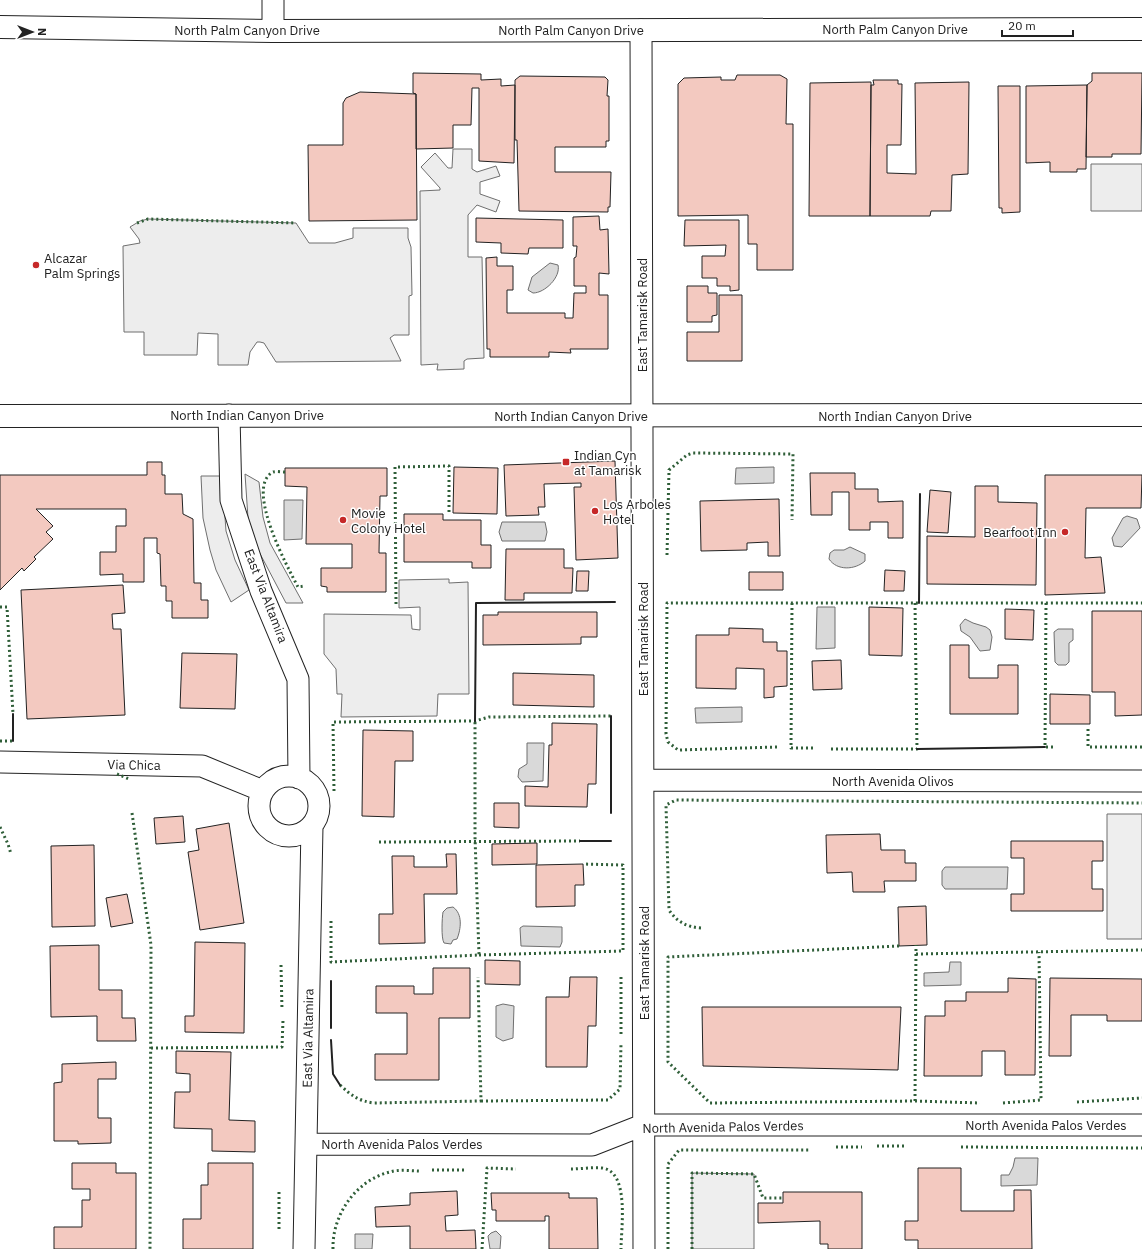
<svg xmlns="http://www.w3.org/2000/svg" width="1142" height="1249" font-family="'IBM Plex Sans',sans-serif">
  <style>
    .green { fill: #eee; stroke: #6f6f6f }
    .parking { fill: #ededed; stroke: #6f6f6f }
    .water { fill: #d9d9d9; stroke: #6f6f6f }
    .building { fill: #f3c9c0; stroke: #222 }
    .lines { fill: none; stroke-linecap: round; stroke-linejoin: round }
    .street-casing { stroke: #222; stroke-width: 23 }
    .secondary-casing { stroke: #222; stroke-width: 24 }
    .primary-casing { stroke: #222; stroke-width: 24 }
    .street { stroke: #fff; stroke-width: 21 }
    .secondary { stroke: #fff; stroke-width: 22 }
    .primary { stroke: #fff; stroke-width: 22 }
    .hedge { stroke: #2f5e38; stroke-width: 3; stroke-dasharray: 2 3; stroke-linecap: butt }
    .wall { stroke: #222; stroke-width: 2 }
    .poi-dot { fill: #c62828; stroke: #fff; stroke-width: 1.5 }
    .labels { text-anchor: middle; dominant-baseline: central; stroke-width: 3; stroke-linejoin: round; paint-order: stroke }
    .street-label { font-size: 13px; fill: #222; stroke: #fff }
    .poi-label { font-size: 13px; fill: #222; stroke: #fff; text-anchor: start }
  </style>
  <rect width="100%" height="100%" fill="#fff"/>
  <path class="green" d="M1107 814H1142V939H1107Z
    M692 1173 754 1174V1249H692Z"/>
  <path class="parking" d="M453 149H472V169L477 172 496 166 500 176 480 182V194L500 201 496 212 477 205 468 215V257H482L484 358 467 359 464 361V369L437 370 438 364 421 365 420 191 440 190V188L421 167 435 153 448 168H452Z
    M1091 164H1142V211H1091Z
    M148 219 296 223 309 243H335L353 238V228H408V238L411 247 412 295 409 296V335H394L390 338 401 361 276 362 264 343 260 342H257L250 352 248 365H218V334L198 333 197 355H144V332H124L123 246 140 243 139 239 130 227 140 221Z
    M245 474 259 482 263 517 270 543 303 603H286L257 548 252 537 248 518Z
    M201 476H222L226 531 235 560 249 590 231 602 216 570 210 550 203 518Z
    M449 579V583L468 582 469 694H438L437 716 341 717 342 694H337L336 669 324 654V614L411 615 412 629 420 630V607L399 608V580Z"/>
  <path class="water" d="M550 263 558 265C561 277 545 293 533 293L528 290 532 277Z
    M774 467V483L735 484 736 468Z
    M284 500H303L302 539 284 540Z
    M1127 516 1137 519 1140 528 1122 547 1114 546 1112 538 1123 518Z
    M502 522H545L547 532 545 541H502L499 532Z
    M850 547 865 554V561C855 570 837 571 829 559L830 553 834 550H844Z
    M817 607H835V648L816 649Z
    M965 619 973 623 986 627 990 630 992 637 990 650 980 651 970 637 961 631 960 625Z
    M1058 629H1073V640L1069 643V662L1066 665H1058L1055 662 1054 632Z
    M742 707V722L696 723 695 708Z
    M527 743H544L543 781 522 782 518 777 519 769 527 764Z
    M945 867H1008L1007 889H945L942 885V871Z
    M453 907C463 914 461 929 457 939L453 940 451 944 444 943C441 938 442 918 443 912L447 908Z
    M523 926 562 927V942L560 947 521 946 520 928Z
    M950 962H961V985L924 986V973L949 972Z
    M503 1004 514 1006 513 1038 503 1041 496 1037V1006Z
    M1015 1158H1038L1037 1185 1001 1186V1175H1009L1013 1167Z
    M496 1231 501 1236 500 1249H490L488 1236 491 1233Z
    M355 1234H373L372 1249H355Z"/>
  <path class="building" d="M413 73 481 74V80L501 79V86L515 85 514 163 479 161V88H472L471 125H453V148L416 149V94L413 93Z
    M1092 73H1142L1141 154H1112V157H1086L1087 85 1092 81Z
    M737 75H780L787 79 786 124H793V270H757V244H748V215L678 216V84L684 78 721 77V80H735Z
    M520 76 605 77 608 80 607 96H609V141H606V147H555V172H611L610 207H608V212L519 211 517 140H515V80Z
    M873 80H898V84H902L901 145H887V173L916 174 915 83 969 82 968 174 952 175 951 211H931L930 216H870L871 85H874Z
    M871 82 870 216H809L810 83Z
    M1087 85 1086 169H1077V172H1050V162L1026 163V86Z
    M998 86H1020V212L1002 213V208H999Z
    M360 92 416 94 417 220 309 221 308 145H343V103L346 98Z
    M599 216 600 230 608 229 609 274 599 273V295H608V349H570L571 353 549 352V357H490V349H487L486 258 497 257V266H513V290H507V313H565V318H573L574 293H586V286H574V258L576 257 577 246H573V217Z
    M476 218 563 220V248H529L528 254 501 253V243L476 242Z
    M685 220H739V290L730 291V286H717V278H702V256H725L726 245 684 246Z
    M687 286H708V293H717V315L712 316V322H687Z
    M719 295H742V361H687V332H719Z
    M615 461 618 558 576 560 574 487H581V483L544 484 545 507H538L539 515 506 516 504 465Z
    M147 462H162V475H165V494H182L183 514 193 519 194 583H201V600H208V618H172V601H166V586H161L160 554 157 553V538H144V582H123V574L100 575V552H116V526H126V509H36L53 526 46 532 53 539 34 557 36 559 24 571 22 568 0 590V475H147Z
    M454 467 498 468 497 514 453 513Z
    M285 468H387V496H380L379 553H386V592H327V587L321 586V568H352V544H306L307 487 285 486Z
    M810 473H855V489H878V502L903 501V538H888V522H870V530H849V492H832V515H811Z
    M1045 475H1142L1141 508H1086L1085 558 1101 557 1105 593 1045 595Z
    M975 486H998V502L1037 503 1036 585 927 584V536L975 537Z
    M930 490 951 492 948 533 927 532Z
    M779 499 780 556H768V542L747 543V550L701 551 700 501Z
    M404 514H443V520H481V545H491V568H472V562H404Z
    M506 549H564V568H573L572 593H524V600H505Z
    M885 570 905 571 904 591H884Z
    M577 571H589L588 591H576Z
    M749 572H783V590H749Z
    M123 585 125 613 112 614 113 629H121L125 715 27 719 21 590Z
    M869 607 903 608 902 656 869 655Z
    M1005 609 1034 610 1033 640 1005 639Z
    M1092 611H1142V715L1115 716V692H1092Z
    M498 612H597V637H581V644L483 645V615H498Z
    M729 628 763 629V642H777V651H787V686L774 687V697L764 698V669L736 668V689L696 688V635H729Z
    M950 645H969V678H998V665H1018V714H950Z
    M182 653 237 654 235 709 180 708Z
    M841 660 842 689 813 690 812 661Z
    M513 673 594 675V707L513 705Z
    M1050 694 1090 695V724H1050Z
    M552 723 597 724 596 784H588L587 807 525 806V786L548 787 549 745H552Z
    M363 730 413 731V761H395L394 817 362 816Z
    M494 803H519V828L494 827Z
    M183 816 185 842 156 844 154 818Z
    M229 823 244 923 200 930 188 852 199 850 196 829Z
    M880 834 881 850H905V863H916V881H884L885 892H853L852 872 827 873 826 835Z
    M1011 841H1103V861H1092V889H1103V911H1011V894H1024V858H1011Z
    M537 843V864L492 865V844Z
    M94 845 95 926 52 927 51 846Z
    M446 854H456L457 894H424L425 943 379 944V914H393L392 856H414V867H447Z
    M583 864 584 885H575V906L536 907V865Z
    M127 894 133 923 111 927 106 898Z
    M926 906 927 945 899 946 898 907Z
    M195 942 245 943 244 1033 185 1032V1016H194Z
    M99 945V990H122V1018H135L136 1041H97V1016L51 1017 50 946Z
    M485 960 520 961V985L485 984Z
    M433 968H470V1018H439V1080H375V1054H407V1013H376V986H414V994H433Z
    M570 977H597L596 1026H588L587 1067H546V997H569Z
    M1008 978 1036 979 1035 1075H1005V1051H982V1076H924L925 1016H945V1001H966V992H1008Z
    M1050 978 1142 979V1021H1107V1015H1071V1056H1049Z
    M702 1007H901L898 1070 703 1066Z
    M176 1051 231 1052 229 1120 255 1121V1152L212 1151V1129L174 1128 175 1092H190V1074L176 1073Z
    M116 1062V1079H98V1118H111V1143L78 1144V1141H54V1083L62 1082V1064Z
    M72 1163H116V1173H136V1249H54V1227H82V1200H90V1189H72Z
    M208 1163H253V1249H183V1219H201V1185H208Z
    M918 1168H961V1211H1014V1190H1031L1032 1249H918V1240H905V1221H918Z
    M457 1191 458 1215 445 1216 446 1231 475 1230 476 1249H410V1226L376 1227 375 1207 410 1205V1193Z
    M783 1192H862V1249H828V1244H820V1221L758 1223V1203H783Z
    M491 1193H569V1198H597L598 1249H549V1216H545V1221H496V1210H492Z"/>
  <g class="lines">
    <defs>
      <path id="street" d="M273 0V31
        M641 30 644 1249
        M229 415 231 500 261 591 298 679 299 778
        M0 762 202 766 263 791
        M259 806a30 30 0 1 1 60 0a30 30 0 1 1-60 0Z
        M644 780 1142 781
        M306 1144 592 1145 643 1125H1142
        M304 1249 312 826"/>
      <path id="secondary" d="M0 416 1142 415"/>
      <path id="primary" d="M0 27 273 31 1142 29"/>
    </defs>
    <use href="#street" class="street-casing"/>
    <use href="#secondary" class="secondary-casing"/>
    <use href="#primary" class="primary-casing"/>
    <use href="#street" class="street"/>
    <use href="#secondary" class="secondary"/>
    <use href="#primary" class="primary"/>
    <path class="hedge" d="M137 223 148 219 296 223
      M285 472C281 472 276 471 273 472 244 487 288 568 298 587L305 586
      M667 555 669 470 687 455 693 453 793 454 792 520
      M792 603 791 748H816
      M1046 603 1045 747H1056
      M396 604 395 467 449 466V514
      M0 607H7L13 714
      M1088 729V747H1142
      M0 741H13
      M777 747 678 750 668 742 666 734 667 603H1142
      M831 749H917L915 603
      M117 774 129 779
      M334 791 333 722 475 721 489 717 611 716
      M132 813 151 945 150 1249
      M0 827 8 844 11 854
      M379 842 580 841
      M331 921V962L479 955 475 837V721
      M701 928C687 927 677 922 669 910L666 805 676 800 1142 803
      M899 946 668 957V1062L710 1103 915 1101 916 945
      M916 954 1142 950
      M479 955 623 951V865L583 864
      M281 965 282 1010
      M621 977V1034
      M151 1048 282 1047 283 1020
      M340 1085C351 1095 358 1101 374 1103L481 1101 478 977
      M481 1101 608 1100 620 1089 621 1043
      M915 1101 980 1103
      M1077 1102 1142 1098
      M1003 1103 1041 1100 1039 952
      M877 1146H904
      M836 1147H862
      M961 1147 1142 1148
      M571 1169C581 1169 592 1167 602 1168 630 1171 621 1229 621 1249
      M432 1170H466
      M279 1229V1189
      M333 1249C332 1215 356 1180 390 1172 399 1169 411 1171 421 1171
      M482 1249 487 1168 516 1169
      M668 1249V1164L679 1150H809
      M692 1249V1173L754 1174 763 1198H783"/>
    <path class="wall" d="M919 603 920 494
      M13 714V741
      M611 716V813
      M475 721 476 603 615 602
      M917 749 1045 747
      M580 841H611
      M331 981V1028
      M331 1040 333 1074 340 1085"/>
  </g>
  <g class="poi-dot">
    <circle cx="36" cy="265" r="4"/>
    <rect x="562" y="458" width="8" height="8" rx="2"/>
    <circle cx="595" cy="511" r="4"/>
    <circle cx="343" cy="520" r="4"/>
    <circle cx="1065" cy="532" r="4"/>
  </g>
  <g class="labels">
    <g class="street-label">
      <text x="895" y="29">North Palm Canyon Drive</text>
      <text x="247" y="30">North Palm Canyon Drive</text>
      <text x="571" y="30">North Palm Canyon Drive</text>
      <text transform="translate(642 315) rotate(-90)">East Tamarisk Road</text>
      <text x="247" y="415">North Indian Canyon Drive</text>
      <text x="571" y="416">North Indian Canyon Drive</text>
      <text x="895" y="416">North Indian Canyon Drive</text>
      <text transform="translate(266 596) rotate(69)">East Via Altamira</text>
      <text transform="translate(643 639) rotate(-90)">East Tamarisk Road</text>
      <text transform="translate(134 765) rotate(1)">Via Chica</text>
      <text x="893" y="781">North Avenida Olivos</text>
      <text transform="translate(644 963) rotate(-90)">East Tamarisk Road</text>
      <text transform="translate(308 1038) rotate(-89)">East Via Altamira</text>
      <text x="1046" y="1125">North Avenida Palos Verdes</text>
      <text transform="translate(723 1127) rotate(-1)">North Avenida Palos Verdes</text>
      <text x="402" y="1144">North Avenida Palos Verdes</text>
    </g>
    <g class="poi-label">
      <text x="44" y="258">Alcazar<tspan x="44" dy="15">Palm Springs</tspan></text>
      <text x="574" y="455">Indian Cyn<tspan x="574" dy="15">at Tamarisk</tspan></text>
      <text x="603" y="504">Los Arboles<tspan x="603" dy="15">Hotel</tspan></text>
      <text x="351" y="513">Movie<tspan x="351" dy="15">Colony Hotel</tspan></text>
      <text x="1057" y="532" text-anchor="end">Bearfoot Inn</text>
    </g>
  </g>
  <g transform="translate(32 32) rotate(90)" stroke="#ffffff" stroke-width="3" paint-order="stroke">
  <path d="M0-3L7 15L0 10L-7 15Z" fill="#222222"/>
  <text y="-6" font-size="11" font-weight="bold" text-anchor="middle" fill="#222222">N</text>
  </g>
  <path d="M1002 30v6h71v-6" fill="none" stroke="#222222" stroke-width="2"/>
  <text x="1008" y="30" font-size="12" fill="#222222" stroke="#ffffff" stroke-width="3" paint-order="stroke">20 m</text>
</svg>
